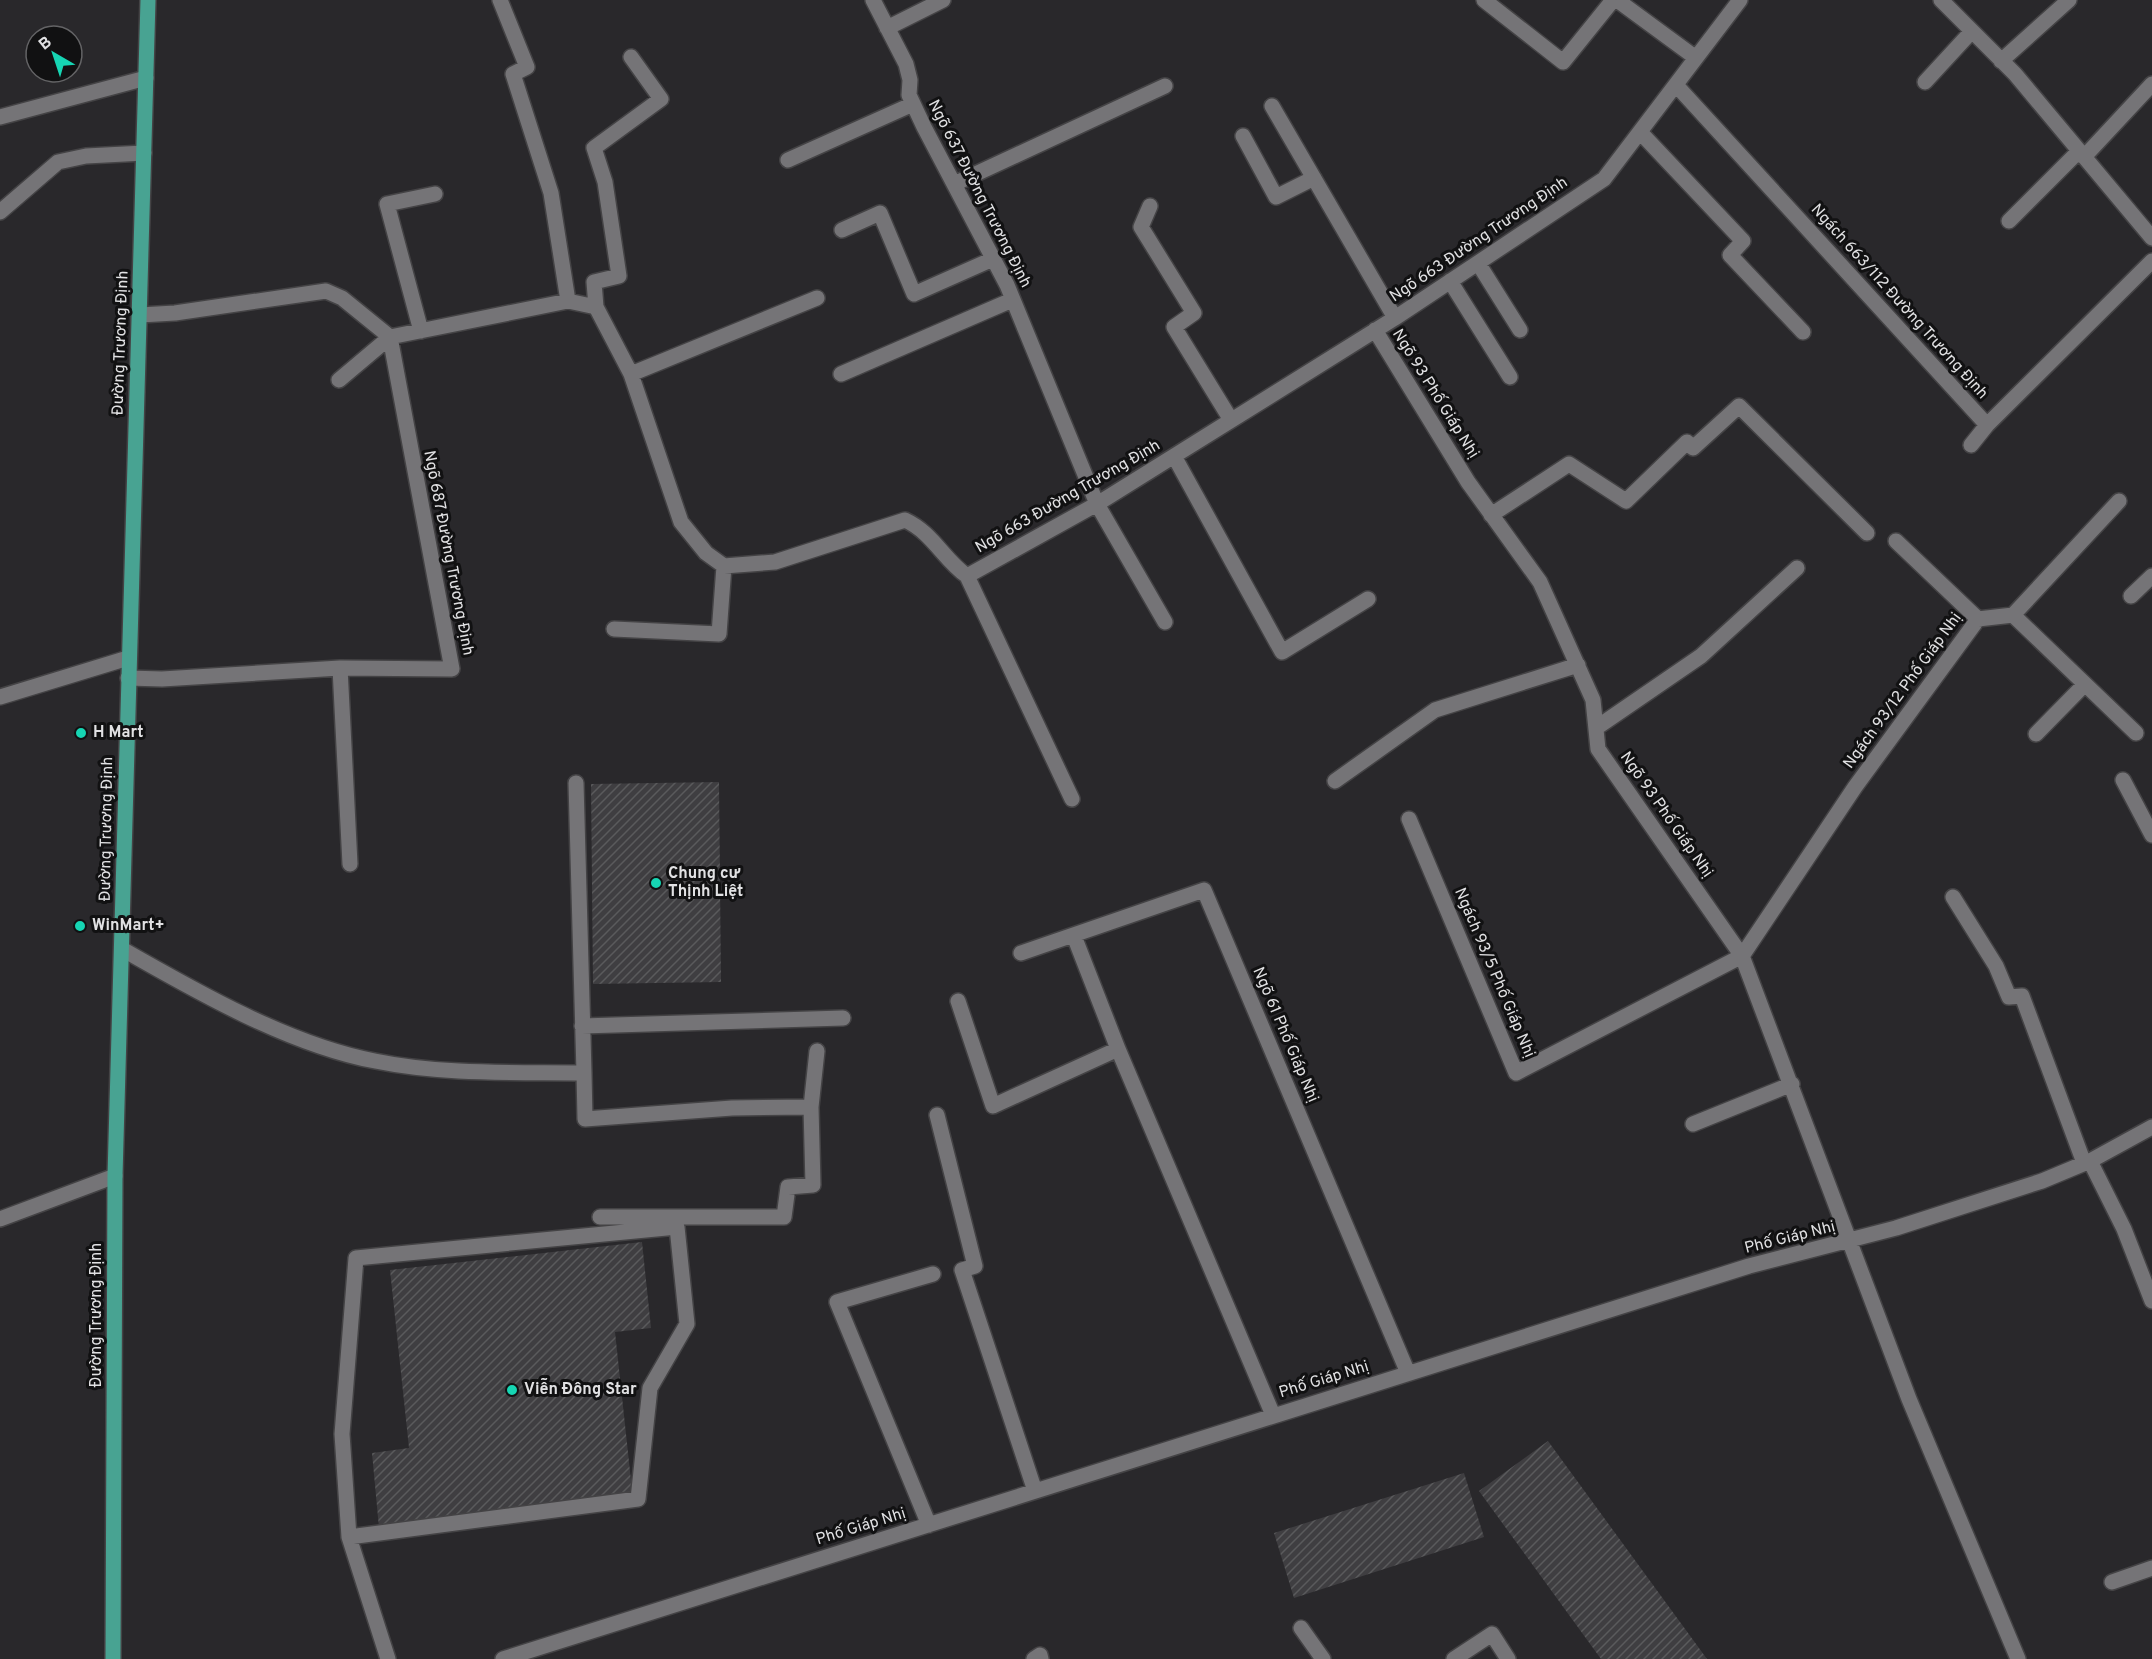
<svg xmlns="http://www.w3.org/2000/svg" width="2152" height="1659" font-family="Overpass,sans-serif">
  <style>
    .building { fill: url(#building-hatch) }
    .lines { fill: none; stroke-linecap: round; stroke-linejoin: round }
    .minor-casing { stroke: #444345; stroke-width: 18 }
    .major-casing { stroke: #444345; stroke-width: 18 }
    .minor { stroke: #757477; stroke-width: 15 }
    .major { stroke: #48a392; stroke-width: 15 }
    .poi-dot { fill: #16d5b3; stroke: #111112; stroke-width: 2 }
    .labels { text-anchor: middle; dominant-baseline: central; stroke-width: 6; stroke-linejoin: round; paint-order: stroke }
    .street-label { font-size: 16px; fill: #e1e1e3; stroke: #111112 }
    .poi-label { font-size: 16px; font-weight: bold; fill: #e1e1e3; stroke: #111112; text-anchor: start }
  </style>
  <defs>
    <pattern id="building-hatch" width="6" height="6" patternUnits="userSpaceOnUse" patternTransform="scale(1.5)"><rect width="6" height="6" fill="#3f3e41"/><path d="M-1 1l2-2M0 6l6-6M5 7l2-2" fill="none" stroke="#5a5a5c"/></pattern>
  </defs>
  <rect width="100%" height="100%" fill="#29282b"/>
  <path class="building" d="M719 782 721 982 593 984 591 784Z
    M642 1242 651 1328 615 1332 633 1499 379 1528 372 1453 409 1448 390 1270Z
    M1548 1441 1707 1659H1601L1479 1491Z
    M1464 1473 1484 1537 1294 1598 1274 1533Z"/>
  <g class="lines">
    <defs>
      <path id="minor" d="M500 0 527 67 513 74 551 193 568 301
        M873 0 906 64 910 80 909 95 924 127 1007 285 1097 504 1165 622
        M1484 0 1563 62 1613 0
        M1617 0 1696 58
        M1941 0 2015 74 2152 238
        M887 28 943 0
        M2001 61 2069 0
        M1925 82 1972 31
        M1676 85 1987 425 2152 261
        M1272 106 1395 318
        M0 117 146 78
        M1640 132 1743 241 1730 255 1803 332
        M1243 136 1276 197 1314 178
        M2084 157 2152 84
        M788 160 913 104
        M954 184 1165 86
        M1150 206 1141 227 1194 313 1174 327 1231 420
        M0 212 58 162 86 156 144 153
        M2009 221 2079 151
        M842 230 880 213 914 294 993 259
        M1478 263 1520 330
        M1450 281 1510 377
        M596 307 594 282 619 276 605 182 594 148 661 99 631 57
        M140 315 175 313 326 291 342 298 390 337 568 301 596 307 631 374 681 522 706 553 724 566 775 562 905 520C933 533 943 559 967 576L1097 504 1174 456 1395 318 1604 179 1740 0
        M1375 330 1468 482 1540 582 1593 700 1598 749 1742 956 1909 1399 2018 1659
        M421 331 387 204 435 194
        M631 374 817 298
        M841 374 1012 300
        M1971 445 1987 425
        M1174 456 1282 652 1368 599
        M1491 515 1569 464 1626 501 1687 442 1693 448 1739 406 1867 533
        M1896 541 1978 619
        M967 576 1072 799
        M2131 596 2152 576
        M2013 615 2119 501
        M614 629 719 634 724 566
        M340 668 350 864
        M128 678 162 679 340 668 452 669 390 337 339 380
        M0 697 128 658
        M1596 728 1701 656 1797 568
        M2036 734 2085 684
        M2123 780 2152 835
        M1335 781 1435 710 1578 665
        M576 783 584 1073
        M1409 819 1516 1073 1742 956 1855 787 1978 619 2013 615 2136 733
        M1953 897 1996 966 2009 997 2022 996 2084 1163
        M1074 936 1118 1049 1273 1415
        M122 949C197 992 290 1045 375 1061 443 1075 514 1072 584 1073L585 1119 732 1108 811 1107
        M1021 953 1204 890 1408 1373
        M958 1001 993 1106 1118 1049
        M582 1026 843 1018
        M937 1115 975 1266 962 1270 1035 1491
        M1693 1124 1792 1084
        M2090 1161 2124 1229 2152 1301
        M600 1217H784L788 1187 813 1185 811 1107 817 1051
        M0 1219 115 1176
        M929 1525 837 1302 933 1274
        M349 1537 638 1499 650 1388 687 1324 677 1227 356 1258 342 1434 349 1537 388 1659
        M2112 1582 2152 1568
        M1301 1628 1323 1659
        M503 1659 1749 1266 1896 1228 2042 1181 2090 1161 2152 1127
        M1034 1659 1040 1655 1041 1659
        M1454 1659 1492 1634 1508 1659"/>
      <path id="major" d="M113 1659 115 1176 148 0"/>
    </defs>
    <use href="#minor" class="minor-casing"/>
    <use href="#major" class="major-casing"/>
    <use href="#minor" class="minor"/>
    <use href="#major" class="major"/>
  </g>
  <g class="poi-dot">
    <circle cx="81" cy="733" r="6"/>
    <circle cx="656" cy="883" r="6"/>
    <circle cx="80" cy="926" r="6"/>
    <circle cx="512" cy="1390" r="6"/>
  </g>
  <g class="labels">
    <g class="street-label">
      <text transform="translate(979 194) rotate(63)">Ngõ 637 Đường Trương Định</text>
      <text transform="translate(1479 240) rotate(-34)">Ngõ 663 Đường Trương Định</text>
      <text transform="translate(1899 302) rotate(48)">Ngách 663/112 Đường Trương Định</text>
      <text transform="translate(121 343) rotate(-88)">Đường Trương Định</text>
      <text transform="translate(1435 394) rotate(58)">Ngõ 93 Phố Giáp Nhị</text>
      <text transform="translate(1068 497) rotate(-30)">Ngõ 663 Đường Trương Định</text>
      <text transform="translate(448 553) rotate(79)">Ngõ 687 Đường Trương Định</text>
      <text transform="translate(1903 691) rotate(-54)">Ngách 93/12 Phố Giáp Nhị</text>
      <text transform="translate(1666 815) rotate(55)">Ngõ 93 Phố Giáp Nhị</text>
      <text transform="translate(107 829) rotate(-89)">Đường Trương Định</text>
      <text transform="translate(1494 973) rotate(67)">Ngách 93/5 Phố Giáp Nhị</text>
      <text transform="translate(1285 1035) rotate(67)">Ngõ 61 Phố Giáp Nhị</text>
      <text transform="translate(1790 1238) rotate(-14)">Phố Giáp Nhị</text>
      <text transform="translate(97 1315) rotate(-90)">Đường Trương Định</text>
      <text transform="translate(1324 1380) rotate(-17)">Phố Giáp Nhị</text>
      <text transform="translate(861 1527) rotate(-17)">Phố Giáp Nhị</text>
    </g>
    <g class="poi-label">
      <text x="93" y="733">H Mart</text>
      <text x="668" y="874">Chung cư<tspan x="668" dy="18">Thịnh Liệt</tspan></text>
      <text x="92" y="926">WinMart+</text>
      <text x="524" y="1390">Viễn Đông Star</text>
    </g>
  </g>
  <g transform="translate(54 54) rotate(321)"><circle r="28" fill="#111112" stroke="#646466" stroke-width="1.5"/>
  <path d="M0-4.5L10 22L0 15L-10 22Z" fill="#16d5b3"/>
  <text y="-9" font-size="16" font-weight="bold" text-anchor="middle" fill="#e1e1e3">B</text>
  </g>
</svg>
